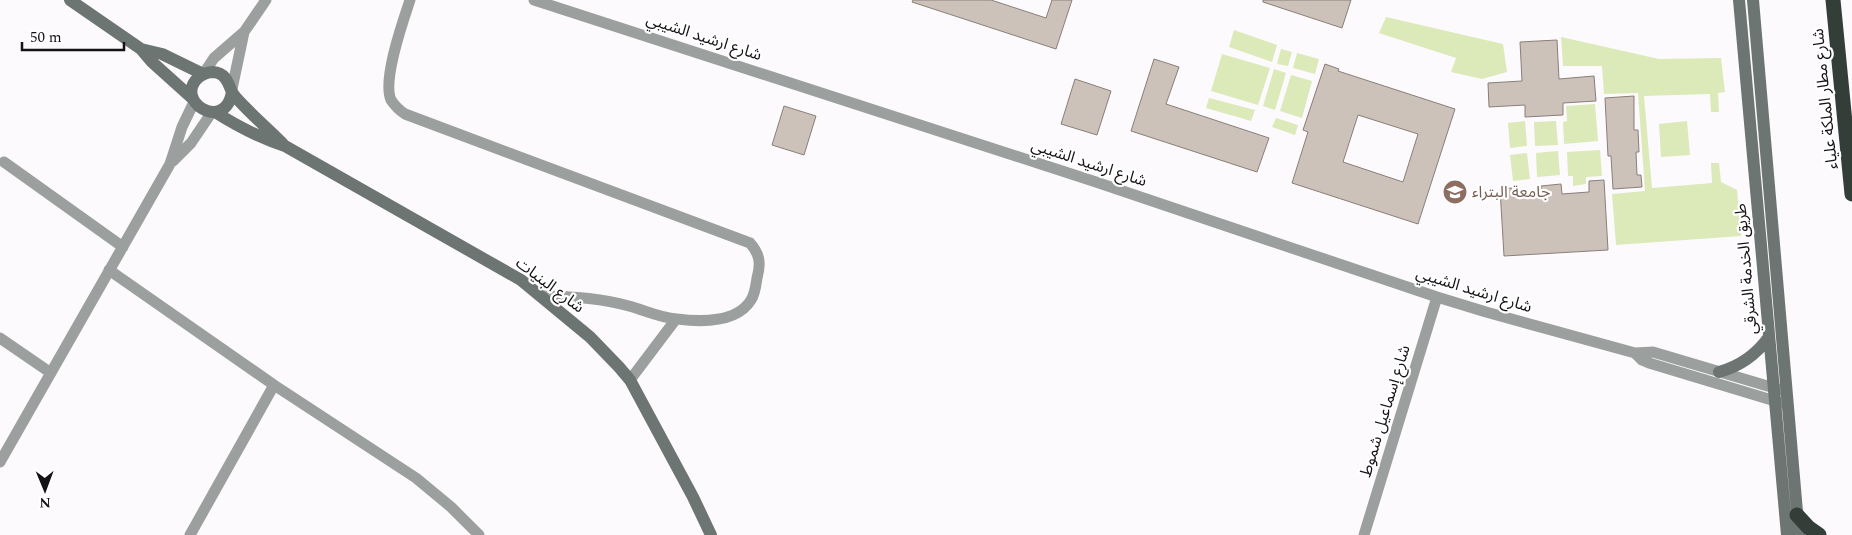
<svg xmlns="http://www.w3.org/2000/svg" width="1852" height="535" font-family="Spectral,'Noto Sans Arabic',serif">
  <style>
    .green { fill: #dce9b9 }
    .building { fill: #cdc2ba; stroke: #897f78; fill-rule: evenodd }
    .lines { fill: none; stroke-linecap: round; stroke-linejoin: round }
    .street { stroke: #9ba09e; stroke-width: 11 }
    .secondary { stroke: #6d7572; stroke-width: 12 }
    .highway { stroke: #333e39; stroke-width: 15 }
    .labels { text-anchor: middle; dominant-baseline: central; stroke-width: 4.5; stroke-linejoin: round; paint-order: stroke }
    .street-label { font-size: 16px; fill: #151216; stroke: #fff }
    .education-label { font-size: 16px; fill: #785e54; stroke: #fff; text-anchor: start }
  </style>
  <rect width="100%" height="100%" fill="#fdfafe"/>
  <path class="green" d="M1386 17 1503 44 1507 72 1482 79 1451 72 1456 58 1379 33Z
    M1234 30 1277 45 1272 62 1229 47Z
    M1561 37 1659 59 1721 58 1725 92 1718 93 1719 112H1711L1710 94 1644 96 1652 188 1712 183 1711 163H1719L1721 182 1737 190 1741 236 1616 245 1612 194 1645 191 1638 93 1604 94 1602 66H1563Z
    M1281 49 1292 52 1288 66 1277 64Z
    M1297 53 1319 59 1315 74 1293 68Z
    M1222 54 1270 68 1258 105 1211 91Z
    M1274 69 1286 73 1275 110 1263 106Z
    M1291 75 1312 81 1302 118 1280 111Z
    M1209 98 1255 110 1251 121 1206 108Z
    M1595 104 1598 141 1564 144 1563 122 1567 121 1566 106Z
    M1276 118 1298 125 1295 135 1272 127Z
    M1525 121 1527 146 1510 148 1508 123Z
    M1556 121 1558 145 1535 146 1534 122Z
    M1687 121 1690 155 1661 157 1659 124Z
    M1600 150 1602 176 1586 177V184L1573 186V176H1568L1567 152Z
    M1558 151 1560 175 1537 177 1536 153Z
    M1527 153 1530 179 1513 181 1510 155Z"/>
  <path class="building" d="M913 0H991L1046 18 1052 0H1072L1056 49 912 2Z
    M1263 0H1351L1342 28 1263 2Z
    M1557 40 1559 79 1594 76 1596 101 1563 103V115L1525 117V105L1489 107 1488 83 1522 81 1520 42Z
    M1154 59 1179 67 1166 104 1269 138 1257 172 1131 131Z
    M1325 64 1339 69 1338 71 1455 109 1418 224 1292 183 1308 132 1303 130ZM1358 115 1418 134 1403 182 1343 162Z
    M1075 79 1111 91 1097 135 1061 124Z
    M1634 96V130H1638L1639 152H1636L1637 175H1641L1642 187 1613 189 1611 156H1608L1605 98Z
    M784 106 816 116 804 155 772 145Z
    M1604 180 1608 250 1504 256 1500 189 1512 188 1513 197 1541 196V186L1561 184 1562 194 1589 192V181Z"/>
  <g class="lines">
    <path class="street" d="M410 0C403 21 382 80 391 100 395 106 399 110 405 114L750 243C760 254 761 264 757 278 756 285 755 294 751 300 737 323 700 322 677 319 660 318 644 310 629 306 600 298 571 296 541 296
      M534 0 1096 182 1437 297 1486 312 1635 353 1653 352 1781 390
      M204 73 214 58 244 32 266 0
      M232 89 244 32
      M173 161 191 143 212 112
      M4 162 123 247
      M109 270 274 385 416 478 451 507 479 535
      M0 338 51 373
      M1635 353 1642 360 1649 363 1782 403
      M630 380 676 319
      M0 462 170 164 182 127 194 102
      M190 535 274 385
      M1364 535 1437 297"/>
    <path class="secondary" d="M70 0 141 49 152 62 192 98
      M1739 0 1787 535
      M1753 0 1799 535
      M141 49 162 54 203 74
      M232 92C225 134 172 100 199 77 203 74 208 72 213 72 226 73 228 83 232 92 236 101 274 134 283 144
      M215 112C237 126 260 138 285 146L521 280 590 337 619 367 630 380 693 497 711 535
      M1719 372C1741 366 1756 355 1769 337"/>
    <path class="highway" d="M1833 0 1852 194
      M1797 515 1809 528 1819 535"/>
  </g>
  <defs>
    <symbol id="university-disc" viewBox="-11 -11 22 22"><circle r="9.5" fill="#8d6e63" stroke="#fff"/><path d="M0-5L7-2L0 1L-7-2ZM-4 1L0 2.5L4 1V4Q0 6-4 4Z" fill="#fff"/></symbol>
  </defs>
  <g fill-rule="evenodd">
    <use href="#university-disc" x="1441" y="178" width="28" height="28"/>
  </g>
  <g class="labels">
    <g class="street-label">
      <text transform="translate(704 37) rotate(18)">شارع ارشيد الشيبي</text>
      <text transform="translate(1825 99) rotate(-96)">شارع مطار الملكة علياء</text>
      <text transform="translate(1089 163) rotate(18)">شارع ارشيد الشيبي</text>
      <text transform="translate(1746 269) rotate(-95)">طريق الخدمة الشرقي</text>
      <text transform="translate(550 285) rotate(37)">شارع البنيات</text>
      <text transform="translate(1474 290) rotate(17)">شارع ارشيد الشيبي</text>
      <text transform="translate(1385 411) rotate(-73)">شارع إسماعيل شموط</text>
    </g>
    <g class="education-label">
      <text x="1472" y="192">جامعة البتراء</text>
    </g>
  </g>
  <g transform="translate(45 490) rotate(179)" stroke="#ffffff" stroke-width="4" paint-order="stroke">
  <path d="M0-4L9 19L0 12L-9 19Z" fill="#151216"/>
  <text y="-8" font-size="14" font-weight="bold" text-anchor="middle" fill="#151216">N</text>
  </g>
  <path d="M22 42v8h102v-8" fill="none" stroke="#151216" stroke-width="2.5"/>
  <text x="30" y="42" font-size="15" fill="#151216" stroke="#ffffff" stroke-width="4" paint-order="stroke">50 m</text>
</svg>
